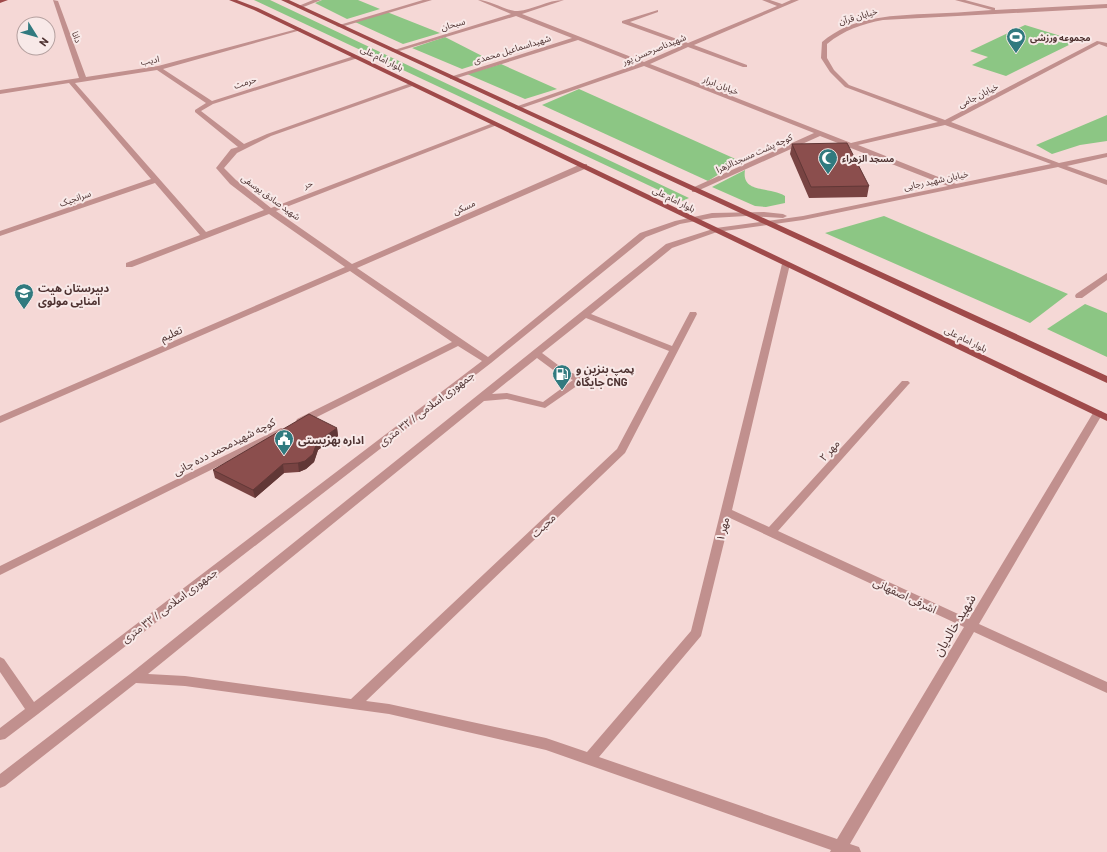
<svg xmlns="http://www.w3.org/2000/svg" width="1107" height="852" font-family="Barlow,'Noto Sans Arabic',sans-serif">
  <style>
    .green { fill: #8cc684 }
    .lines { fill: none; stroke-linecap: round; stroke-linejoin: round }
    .minor { fill: #c1908e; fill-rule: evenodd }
    .major { fill: #9f4a4a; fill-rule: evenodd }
    .wall { fill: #784342 }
    .shaded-wall { fill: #613736 }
    .building { fill: #8b4e4d; stroke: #613736 }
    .labels { text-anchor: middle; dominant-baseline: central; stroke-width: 4; stroke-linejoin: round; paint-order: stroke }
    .far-street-label { font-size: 9px; fill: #4e3231; stroke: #f8e9e8 }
    .far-poi-label { font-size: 9px; font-weight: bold; fill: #4e3231; stroke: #f8e9e8; text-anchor: start }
    .poi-label { font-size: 11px; font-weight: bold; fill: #4e3231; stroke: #f8e9e8; text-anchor: start }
    .street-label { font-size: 11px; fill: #4e3231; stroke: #f8e9e8 }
    .near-street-label { font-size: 13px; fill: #4e3231; stroke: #f8e9e8 }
  </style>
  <rect width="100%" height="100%" fill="#f5d8d6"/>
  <path class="green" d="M254 0H270L689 198 682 201Z
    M322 0H358L380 9 347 19 315 3Z
    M387 12 440 33 403 44 355 22Z
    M1025 25 1077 41 1006 76 972 65 988 57 970 51Z
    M445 37 490 60 462 69 412 48Z
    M501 64 557 89 525 99 467 74Z
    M579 89 740 161 708 181 542 105Z
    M1107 115V141L1080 145 1052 154 1036 145Z
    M745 170C741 194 770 186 785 196V203L766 207 755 206 712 187Z
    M884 216 1068 294 1030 323 825 233Z
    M1085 304 1107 313V357L1047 329Z"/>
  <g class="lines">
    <path class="minor" d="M53 0 58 1 86 77 158 66 301 28V30L163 69 212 101 354 56H358V58L213 104 201 111 244 144 267 134 411 83H415V85L271 136 237 153 224 168 236 180 271 208 493 123H497V125L276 211 352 264 581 164H587V168L357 268 488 357 640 233 675 221 712 213 764 212 783 214 787 216 783 218 746 216 712 218 680 224 646 237 491 363 38 714 5 739 0 740V728L25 709 0 672V657L4 659 34 702 482 361 458 346 305 423H297L296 421 297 419 452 342 350 271 0 423V416L345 267 269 214 132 267H126V263L200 235 155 183 0 236V231L151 179 69 83 0 94V90L79 78ZM157 70 206 103 195 110V112L238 147 231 149 216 168 230 184 264 210 206 232 75 83Z
      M313 0H321L301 8 296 7Z
      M423 0H432L341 27 336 26Z
      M478 0C491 0 508 12 518 11 533 10 547 0 564 0L522 14 644 62 683 45 622 23V21L658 10V12L630 22 688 43 777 6 762 0H770L782 4 791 0H799L694 45 747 65V67H743L688 47 650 64 851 143 938 122 845 87 830 72 821 58 822 42C852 17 887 16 924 14 947 13 969 12 992 10L955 0H965L995 8V10L1107 4V8L883 20C862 24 844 30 827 44V58L834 70 849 85 945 120 1097 41 1107 43V47L1099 44 951 122 1059 163 1107 153V157L1067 166 1107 180V185L1058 167 803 220 717 232 672 248 591 314 672 346 690 312H696L697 314 625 453 366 701 389 704 546 738 587 752 691 631 782 264 786 262 790 264 732 510 769 527 902 381H908L910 383 908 385 778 531 969 619 1093 413 1095 411H1101L1103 413 979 624 1107 682V693L974 632 850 844 859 847 861 852H830L831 850 546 750 389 714 185 686 136 683 5 786 0 788V774L130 674 666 244 716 228 803 216 948 186 820 136 695 192H692V188L814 133 644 66 519 109H515V107L638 64 578 40 454 79H450V77L572 38 516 16 396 52 391 51 511 14ZM945 125 1051 164 956 184 858 145ZM586 318 669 351 617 449 351 699 185 676 148 674 484 401 507 399 545 408 584 381 586 379 584 377 566 371 542 353ZM537 358 560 375 573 380 543 402 507 393 492 394ZM730 518 964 627 837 839 599 757 701 636Z
      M1107 273V280L1082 298H1076L1075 296 1076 294Z
      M281 428 285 429 286 431 285 433 0 575V566Z"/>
    <path class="major" d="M0 0H8L0 3Z
      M229 0H237L258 8 1107 414V421L254 10Z
      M281 0H289C561 126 835 250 1107 376V383Z"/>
  </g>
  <path class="wall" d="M792 144 869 186 867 197 809 198 790 154Z
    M337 428 338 436 318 450 314 462 306 469 299 472 284 473 255 498 215 478 213 470Z"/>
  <path class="shaded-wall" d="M337 428 338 436 318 450 314 462 306 469 299 472 298 463 317 442Z
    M283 464 284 473 255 498 253 490Z"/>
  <path class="building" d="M847 143 869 186 811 187 792 144Z
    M309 414 337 428 317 442 313 454 305 461 298 463 283 464 253 490 213 470Z"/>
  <defs>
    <symbol id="stadium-pin" viewBox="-11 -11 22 30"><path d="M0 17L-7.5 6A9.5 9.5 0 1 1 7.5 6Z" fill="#317a7f" stroke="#f8e9e8"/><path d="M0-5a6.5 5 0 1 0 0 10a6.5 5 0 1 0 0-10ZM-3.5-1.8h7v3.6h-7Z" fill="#fff"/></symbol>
    <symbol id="mosque-pin" viewBox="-11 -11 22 30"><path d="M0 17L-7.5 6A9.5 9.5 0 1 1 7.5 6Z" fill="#317a7f" stroke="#f8e9e8"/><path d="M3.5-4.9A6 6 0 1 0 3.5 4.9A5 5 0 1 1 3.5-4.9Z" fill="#fff"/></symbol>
    <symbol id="school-pin" viewBox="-11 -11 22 30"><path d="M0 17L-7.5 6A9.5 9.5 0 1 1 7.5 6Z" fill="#317a7f" stroke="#f8e9e8"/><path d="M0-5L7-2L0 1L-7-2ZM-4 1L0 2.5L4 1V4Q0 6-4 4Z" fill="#fff"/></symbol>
    <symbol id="fuel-pin" viewBox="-11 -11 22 30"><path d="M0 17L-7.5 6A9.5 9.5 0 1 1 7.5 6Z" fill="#317a7f" stroke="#f8e9e8"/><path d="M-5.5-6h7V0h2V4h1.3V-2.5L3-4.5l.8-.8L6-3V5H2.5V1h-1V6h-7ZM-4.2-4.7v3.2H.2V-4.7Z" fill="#fff"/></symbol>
    <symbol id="civic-pin" viewBox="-11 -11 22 30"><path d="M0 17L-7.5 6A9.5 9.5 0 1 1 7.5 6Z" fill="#317a7f" stroke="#f8e9e8"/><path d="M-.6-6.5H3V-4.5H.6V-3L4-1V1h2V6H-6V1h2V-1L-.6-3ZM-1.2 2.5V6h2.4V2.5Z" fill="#fff"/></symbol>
  </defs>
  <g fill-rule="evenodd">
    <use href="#stadium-pin" x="1005" y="26" width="22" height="30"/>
    <use href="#mosque-pin" x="817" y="147" width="22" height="30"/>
    <use href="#school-pin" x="13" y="282" width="22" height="30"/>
    <use href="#fuel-pin" x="551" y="363" width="22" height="30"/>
    <use href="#civic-pin" x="273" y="428" width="22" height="30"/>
  </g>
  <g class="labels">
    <g class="far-street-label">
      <text transform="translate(858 16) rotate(-16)">خیابان قرآن</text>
      <text transform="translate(453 24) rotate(-16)">سبحان</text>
      <text transform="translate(77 37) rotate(70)">دانا</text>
      <text transform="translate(512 49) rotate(-17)">شهیداسماعیل محمدی</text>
      <text transform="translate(654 49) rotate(-22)">شهیدناصرحسن پور</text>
      <text transform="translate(382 58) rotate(26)">بلوار امام علی</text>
      <text transform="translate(150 60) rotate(-10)">ادیب</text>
      <text transform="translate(245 82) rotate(-18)">حرمت</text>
      <text transform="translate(721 85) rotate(21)">خیابان ابرار</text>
      <text transform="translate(978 95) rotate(-27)">خیابان جامی</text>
      <text transform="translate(754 153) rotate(-24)">کوچه پشت مسجدالزهرا</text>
      <text transform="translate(936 180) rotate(-12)">خیابان شهید رجایی</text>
      <text transform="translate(308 184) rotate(-21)">حر</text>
      <text transform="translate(271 197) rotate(36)">شهید صادق یوسفی</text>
      <text transform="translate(75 198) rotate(-19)">سرانجیک</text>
      <text transform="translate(674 199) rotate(26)">بلوار امام علی</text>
      <text transform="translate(464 207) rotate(-24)">مسکن</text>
      <text transform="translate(966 339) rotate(26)">بلوار امام علی</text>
    </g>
    <g class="far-poi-label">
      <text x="1030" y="37">مجموعه ورزشی</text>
      <text x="842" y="158">مسجد الزهراء</text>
    </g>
    <g class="poi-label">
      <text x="38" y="287">دبیرستان هیت<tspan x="38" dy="13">امنایی مولوی</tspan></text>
      <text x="576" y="368">پمپ بنزین و<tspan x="576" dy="13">جایگاه CNG</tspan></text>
      <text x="298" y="439">اداره بهزیستی</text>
    </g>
    <g class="street-label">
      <text transform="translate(171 333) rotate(-24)">تعلیم</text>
      <text transform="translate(426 408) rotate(-37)">جمهوری اسلامی / ۳۲ متری</text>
      <text transform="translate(224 446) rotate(-27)">کوچه شهیدمحمد دده جانی</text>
      <text transform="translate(829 450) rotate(-48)">مهر ۲</text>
      <text transform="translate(543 525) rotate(-44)">محبت</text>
      <text transform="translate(722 529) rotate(-76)">مهر ۱</text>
      <text transform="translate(905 595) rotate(25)">اشرفی اصفهانی</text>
      <text transform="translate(169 605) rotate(-37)">جمهوری اسلامی / ۳۲ متری</text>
    </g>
    <g class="near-street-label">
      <text transform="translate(954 625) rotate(-59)">شهید خالدیان</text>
    </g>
  </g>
  <g transform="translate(36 36) rotate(127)"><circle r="19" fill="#f8e9e8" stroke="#b4a09f"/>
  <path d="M0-3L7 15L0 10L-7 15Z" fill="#317a7f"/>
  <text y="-6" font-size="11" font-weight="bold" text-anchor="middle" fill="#4e3231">N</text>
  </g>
</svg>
